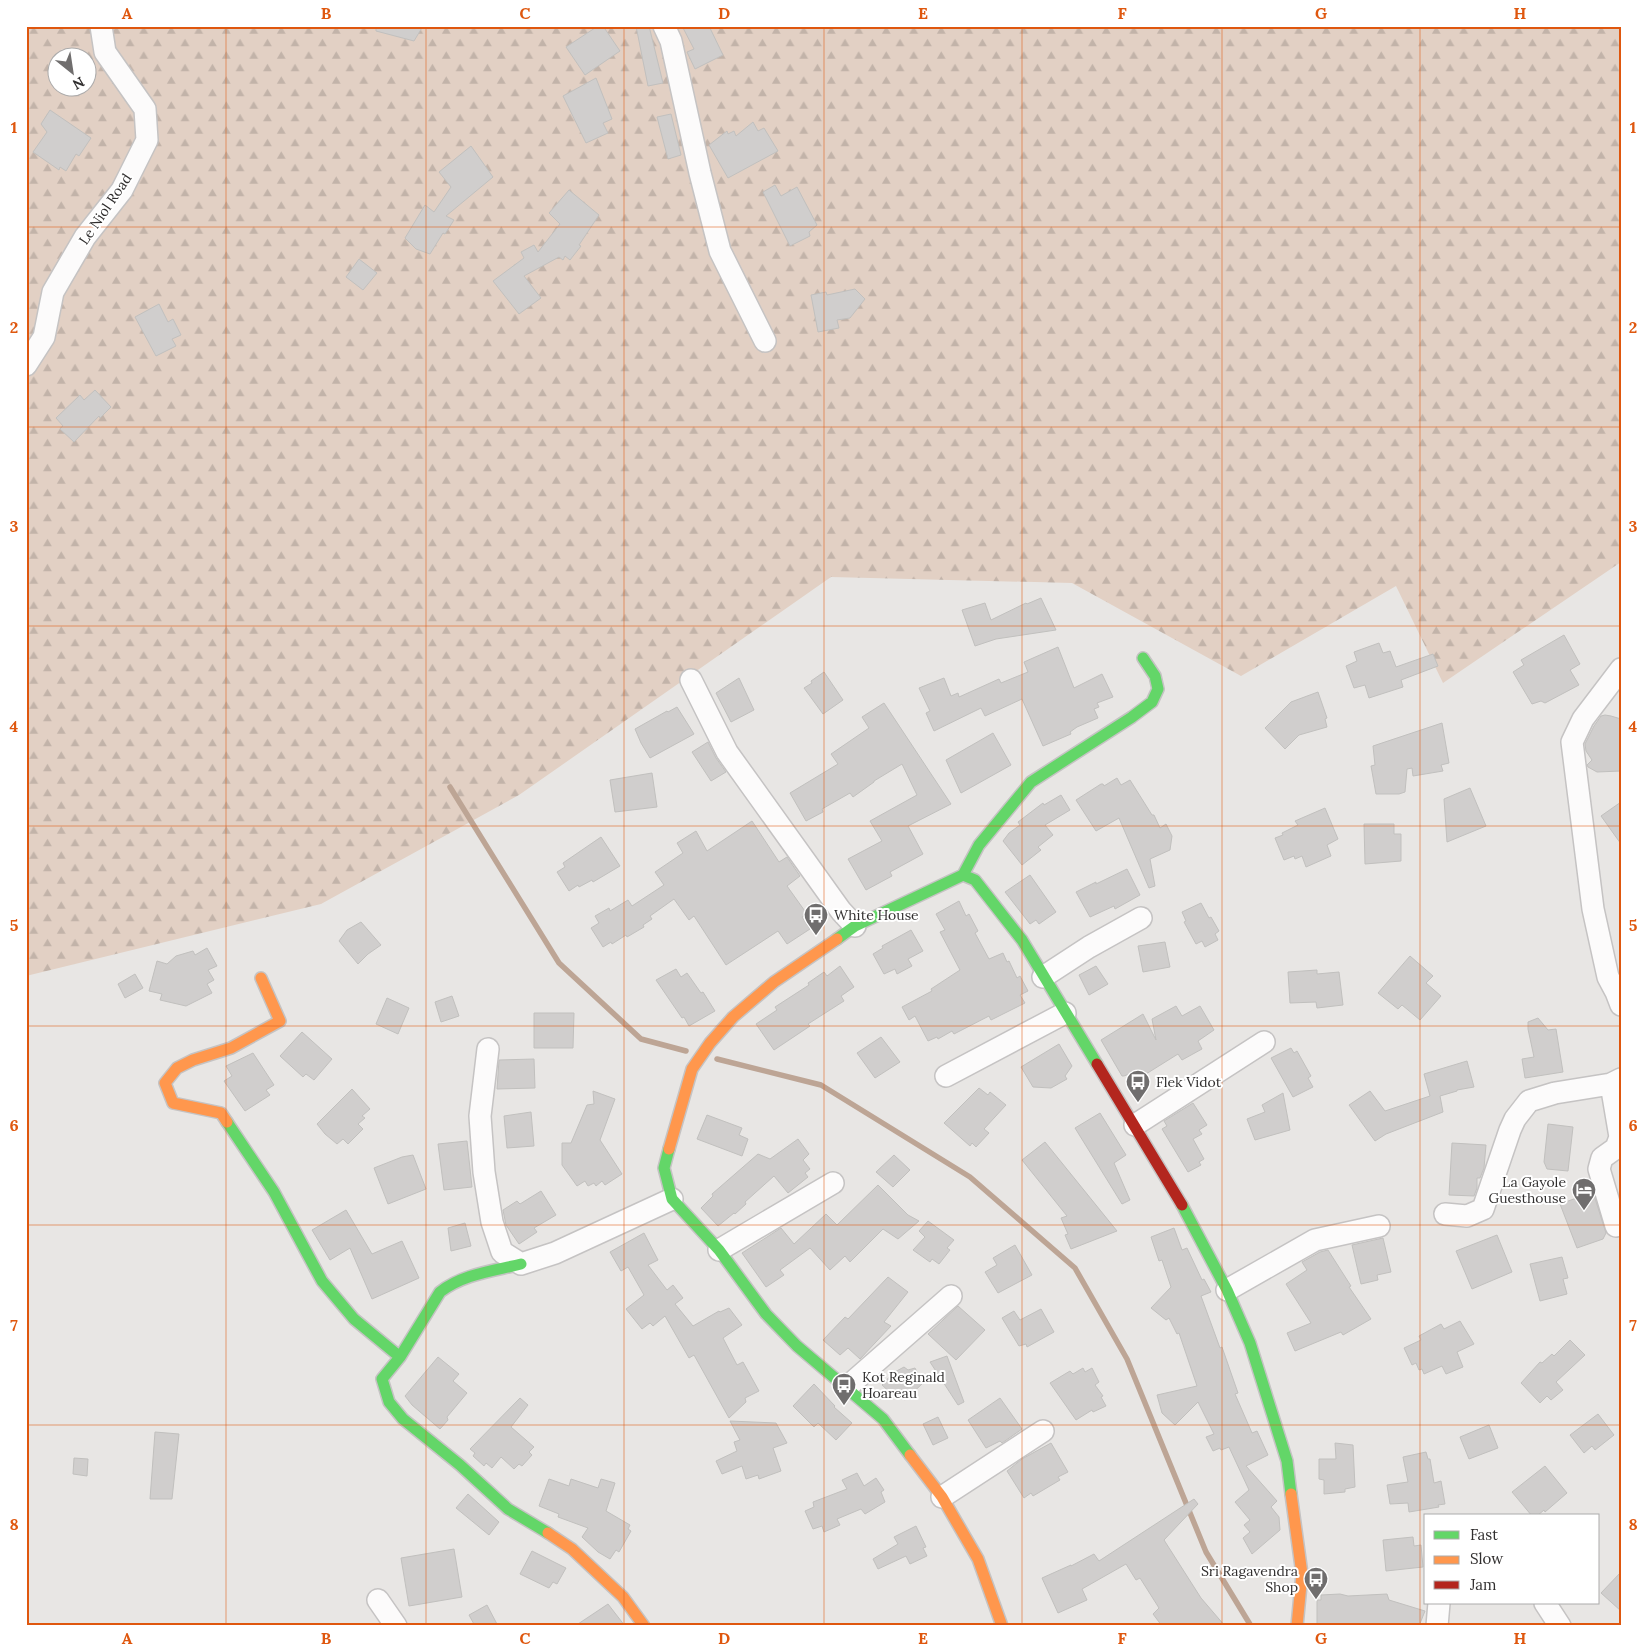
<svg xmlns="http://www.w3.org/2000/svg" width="1647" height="1652" font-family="Lora,serif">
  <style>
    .forest { fill: url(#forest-firs); fill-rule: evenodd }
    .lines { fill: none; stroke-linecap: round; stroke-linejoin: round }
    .stream { stroke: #bda595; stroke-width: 5.5 }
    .building { fill: #d0cecd; stroke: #c1c0be }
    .street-casing { stroke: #c5c3c3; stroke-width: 24 }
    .fast-casing { stroke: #c5c3c3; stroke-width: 14 }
    .slow-casing { stroke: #c5c3c3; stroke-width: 14 }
    .jam-casing { stroke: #c5c3c3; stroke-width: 14 }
    .street { stroke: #fcfbfb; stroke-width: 21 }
    .fast { stroke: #63d668; stroke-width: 11 }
    .slow { stroke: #ff974d; stroke-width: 11 }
    .jam { stroke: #b3261e; stroke-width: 11 }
    .grid { fill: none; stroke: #df570e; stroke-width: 1; stroke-opacity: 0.55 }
    .labels { text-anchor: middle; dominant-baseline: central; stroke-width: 4; stroke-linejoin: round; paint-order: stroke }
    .street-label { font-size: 14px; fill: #302e2e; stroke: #fff }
    .poi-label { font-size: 14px; fill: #302e2e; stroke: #fff; text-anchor: start }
    .neatline { fill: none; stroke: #df570e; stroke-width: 2 }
    .grid-label { font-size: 16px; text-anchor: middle; font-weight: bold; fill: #df570e }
  </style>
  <defs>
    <pattern id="forest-firs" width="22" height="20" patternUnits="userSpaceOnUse" patternTransform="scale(1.25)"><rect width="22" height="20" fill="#e2d0c4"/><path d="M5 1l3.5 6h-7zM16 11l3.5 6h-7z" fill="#c2b3a9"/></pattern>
  </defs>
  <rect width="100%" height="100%" fill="#e8e6e4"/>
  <path class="forest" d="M26 26H1621V562L1443 683 1396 586 1241 676 1072 583 831 577 519 795 321 904 26 976ZM58 58H88V88H58Z"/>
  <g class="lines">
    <path class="stream" d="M450 787 559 963 641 1039 686 1051
      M717 1059 821 1085 970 1177 1075 1268 1127 1359 1206 1552 1251 1626"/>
  </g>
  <path class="building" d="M376 26H423L414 41 376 31Z
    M598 26H603L620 51 585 75 566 47Z
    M636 26H649L663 83 648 86Z
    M682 26H709L723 55 695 69 687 52 694 49Z
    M596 78 612 119 603 123 608 133 586 143 563 96Z
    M50 110 91 138 79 156 76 154 66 171 60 167 59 170 33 152 47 132 41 124Z
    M671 114 681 155 668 159 657 117Z
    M753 122 758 131 764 128 778 151 728 178 709 145 727 131 728 134 734 131 736 136Z
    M471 146 493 177 446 216 454 220 445 234 443 233 430 254 416 249 405 238 425 205 434 212 451 187 439 172Z
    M775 185 781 196 797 187 817 225 809 232 810 236 790 246 763 192Z
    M569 190 599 215 579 245 581 246 570 260 565 256 563 260 559 257 524 276 541 298 519 314 493 281 524 258 521 252 534 245 538 252 560 224 549 213Z
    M359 259 377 273 363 290 346 277Z
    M855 289 865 299 850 318 837 320 839 328 818 332 811 295 826 292 827 295Z
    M159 304 168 322 173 319 181 335 172 339 176 346 156 356 135 317Z
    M95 390 111 407 100 418 99 416 74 442 60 429 63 426 56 418 80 395 84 400Z
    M1041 598 1056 630 996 639 975 646 962 610 985 603 991 620 1026 603 1027 604Z
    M1564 635 1580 664 1570 670 1579 685 1545 703 1541 701 1532 704 1513 672 1524 665 1521 660Z
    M1379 643 1383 653 1390 651 1396 667 1433 654 1438 666 1401 680 1403 687 1369 698 1365 685 1354 688 1346 666 1357 661 1354 652Z
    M1058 647 1074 688 1102 674 1113 697 1097 703 1099 707 1094 709 1098 718 1077 727 1070 732 1071 734 1043 746 1022 699 985 716 981 708 934 731 926 713 930 711 919 688 944 678 951 696 958 693 959 697 999 679 1001 683 1028 672 1024 662Z
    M824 672 843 700 823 714 804 688 812 683 811 681Z
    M739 678 754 710 731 722 716 693Z
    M1318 692 1327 718 1325 719 1327 727 1299 735 1285 749 1265 728 1291 702Z
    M884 703 951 804 908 826 923 854 890 872 892 876 866 890 848 859 882 841 870 821 917 795 902 764 874 781V782L853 797 850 793 822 809 823 812 806 821 790 793 838 764 831 754 869 728 862 717Z
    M677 707 694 734 650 758 641 743 635 729 667 711 668 712Z
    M1605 715 1611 716 1621 719V771L1597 772 1588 767 1587 765 1592 760 1586 751 1585 744 1594 726 1601 716Z
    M1442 723 1449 763 1441 765 1443 771 1413 776 1412 768 1407 769 1405 792 1399 794H1376L1371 766 1375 765 1373 746Z
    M993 733 1011 765 961 793 946 760Z
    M708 742 716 758 726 772 711 781 692 752Z
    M652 773 657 807 615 812 610 780Z
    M1117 778 1121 785 1130 780 1152 815H1154L1160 828 1166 824 1172 836 1170 850 1150 859 1155 886 1149 888 1119 818 1096 831 1076 800 1101 784H1103L1104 786Z
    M1470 788 1486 826 1447 842 1444 799Z
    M1061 795 1070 810 1045 825 1053 835 1038 847 1041 850 1022 865 1003 841 1009 833 1020 825 1018 822 1043 803 1044 805Z
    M1621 802V844L1601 816Z
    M1325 808 1338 839 1327 845 1331 856 1306 867 1302 856 1295 859 1294 856 1284 860 1275 838 1283 835 1282 833 1298 825 1295 821Z
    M752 821 779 862 787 857 800 876 787 886 807 914 802 917 810 929 787 944 778 931 726 965 694 916 689 920 674 899 650 916 652 919 643 925 644 927 627 937 626 935 612 944 611 942 603 947 591 928 599 923 595 916 609 908 610 911 628 900 632 906 664 885 655 872 683 853 677 843 696 831 707 851Z
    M1364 824H1394V834H1401V861L1365 864Z
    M601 837 620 866 593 882 592 880 579 887 578 885 569 891 557 872 565 867 563 863Z
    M1127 869 1140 895 1115 909 1114 906 1090 917 1076 892 1096 882V884Z
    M1030 875 1056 912 1039 924 1036 920 1030 924 1005 892Z
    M959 901 966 916 969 914 978 931 975 933 989 959 1003 953 1007 962 1009 961 1017 978 1020 976 1028 991 1020 995 1025 1003 991 1020 989 1016 954 1034 952 1031 938 1039 937 1037 928 1041 915 1016 909 1020 902 1007 932 991 931 989 960 970 940 932 945 930 936 914Z
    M1201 903 1209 918 1211 917 1219 931 1215 934 1218 940 1205 947 1202 941 1196 944 1184 922 1186 921 1182 912Z
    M361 922 381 945 368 954 358 964 339 941 347 930Z
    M911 930 923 951 908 959 912 966 897 974 895 969 884 974 873 954 883 948 882 946Z
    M1165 942 1170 967 1143 972 1138 946Z
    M207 948 217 966 208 970 214 980 207 984 212 993 186 1006 160 1000 162 994 149 991 157 961 167 964 176 956 193 951 195 955Z
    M1410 956 1433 976 1426 983 1441 996 1420 1020 1402 1005 1398 1009 1378 993Z
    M840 966 854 987 841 996 844 1001 808 1024 810 1026 774 1050 756 1024 777 1010 775 1007 809 985 808 983 824 972 827 976Z
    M1096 966 1108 984 1089 995 1079 975Z
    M676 969 681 977 687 973 701 993 703 992 715 1011 689 1026 684 1017 682 1018 656 980Z
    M1317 970V974L1339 972 1343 1005 1317 1008 1316 1002 1290 1003 1288 972Z
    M135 974 143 988 125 998 118 984Z
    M452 996 459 1016 441 1022 435 1002Z
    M387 998 409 1008 398 1034 376 1024Z
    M1176 1006 1182 1016 1200 1006 1214 1030 1198 1041 1202 1049 1182 1060 1178 1054 1138 1079 1134 1072 1124 1076H1122L1101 1040 1143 1014 1156 1040 1152 1019Z
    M534 1013H574L573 1048H534Z
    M1538 1018 1548 1030 1556 1029 1563 1072 1525 1078 1522 1059 1534 1057 1528 1029V1022Z
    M302 1032 332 1059 314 1080 306 1074 303 1077 280 1056Z
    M881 1037 900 1062 875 1078 857 1053Z
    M1059 1044 1072 1066 1065 1076 1067 1079 1051 1088 1033 1087 1021 1067Z
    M1291 1048 1294 1053 1297 1051 1311 1076 1308 1078 1313 1087 1293 1097 1271 1058Z
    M253 1053 274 1085 266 1090 270 1095 245 1111 224 1081 232 1076 226 1066Z
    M534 1059 535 1088 497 1089 499 1060Z
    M1467 1061 1474 1087 1457 1090V1091L1440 1096 1443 1112 1386 1134 1375 1141 1349 1105 1370 1091 1385 1111 1430 1096 1424 1074Z
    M979 1088 988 1095 990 1092 1006 1105 984 1129 989 1133 976 1147 972 1143 970 1146 944 1123Z
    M352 1089 370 1109 362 1116 365 1118 358 1124 363 1129 348 1144 343 1139 337 1144 325 1134 317 1124Z
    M593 1091 615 1099 600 1140 622 1174 605 1185 602 1181 596 1186 594 1183 588 1186 585 1181 577 1186 562 1165V1143H571L587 1105 594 1104Z
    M1283 1093 1290 1130 1255 1140 1247 1119 1265 1112 1262 1105Z
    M1193 1103 1207 1125 1199 1130 1202 1134 1193 1139 1204 1159 1199 1162 1201 1165 1188 1172 1162 1129 1167 1126 1164 1121Z
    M531 1112 534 1146 507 1148 504 1116Z
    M1100 1113 1126 1155 1114 1163 1130 1200 1122 1204 1075 1128Z
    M707 1115 742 1128 739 1135 748 1139 742 1156 697 1139Z
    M1548 1124 1573 1127 1568 1171 1547 1169 1544 1162Z
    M798 1139 809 1154 803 1160 810 1169 805 1173 808 1177 788 1193 774 1176 745 1202 746 1204 735 1214 734 1213 718 1226 701 1208 713 1196 712 1194 758 1154 770 1159Z
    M467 1141 472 1187 444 1190 438 1144Z
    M1045 1142 1117 1231 1071 1249 1065 1235 1068 1234 1061 1218 1067 1216 1022 1160Z
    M1452 1143 1486 1145 1484 1168 1480 1178H1477V1188L1474 1196 1449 1195Z
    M413 1155 426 1189 388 1204 374 1168 402 1157Z
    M894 1155 910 1170 893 1187 876 1172Z
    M878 1185 908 1215 919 1221 898 1239 883 1229 850 1262 845 1256 830 1270 810 1248 780 1270 784 1275 766 1287 742 1253 781 1228 794 1244 826 1214 837 1225Z
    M541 1191 556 1215 534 1228 537 1232 519 1244 506 1225 503 1210 517 1201 520 1204Z
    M1593 1192 1606 1233 1603 1239 1577 1248 1560 1204Z
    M346 1210 372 1254 402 1241 419 1278 372 1299 350 1248 330 1260 312 1230Z
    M928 1221 954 1240 947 1248 950 1250 939 1264 932 1259 930 1262 913 1250 925 1237 919 1231Z
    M465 1223 471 1246 451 1251 448 1228Z
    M1174 1228 1182 1250 1187 1248 1202 1280 1204 1279 1211 1292 1201 1296 1220 1348 1222 1347 1238 1393 1235 1394 1252 1433 1257 1431 1268 1455 1246 1466 1277 1501 1271 1507 1279 1517 1280 1530 1252 1554 1243 1538 1250 1532 1244 1525 1250 1520 1235 1502 1249 1490 1229 1447 1221 1450 1220 1448 1213 1451 1206 1437 1214 1434 1198 1402 1175 1425 1162 1413 1157 1395 1197 1386 1179 1333 1177 1334 1169 1318 1166 1320 1151 1308 1171 1287 1162 1260 1159 1261 1151 1237Z
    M644 1233 658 1260 648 1265 667 1290 673 1285 683 1298 675 1304 693 1326 719 1311 720 1312 729 1308 742 1325 723 1338 737 1365 743 1362 759 1391 745 1398 746 1402 729 1418 694 1355 689 1358 665 1316 653 1326 650 1323 642 1329 626 1309 644 1295 628 1267 621 1271 610 1252Z
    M1497 1235 1512 1272 1472 1289 1456 1251Z
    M1383 1238 1391 1272 1377 1275 1378 1280 1361 1284 1352 1245Z
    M1015 1245 1032 1275 998 1293 985 1272 997 1265 993 1258Z
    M1328 1250 1351 1286 1349 1287 1371 1319 1343 1335 1341 1332 1295 1351 1287 1333 1311 1323 1286 1284 1307 1270 1302 1262 1320 1252Z
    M1562 1257 1568 1278 1563 1279 1567 1294 1540 1301 1530 1264Z
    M888 1277 908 1292 884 1322 891 1326 860 1359 848 1348 840 1355 823 1340 845 1317 848 1319Z
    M958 1306 985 1330 956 1360 928 1334Z
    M1041 1309 1054 1332 1027 1347 1026 1344 1019 1346 1002 1318 1014 1311 1020 1320Z
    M1460 1321 1474 1344 1457 1352 1463 1367 1446 1374 1442 1366 1424 1374 1422 1369 1419 1370 1416 1363 1412 1365 1404 1348 1421 1340 1419 1336 1441 1324 1444 1329Z
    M1570 1340 1585 1355 1556 1382 1563 1390 1551 1400 1547 1396 1540 1403 1521 1383 1540 1362 1542 1363 1552 1354 1554 1356Z
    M947 1356 964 1402 958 1405 930 1362Z
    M438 1357 459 1374 453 1381 467 1393 447 1417 448 1420 440 1429 412 1405 405 1396Z
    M904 1367 908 1370 915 1368 923 1383 905 1400 901 1397 894 1396 882 1385 893 1373Z
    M1083 1368 1085 1372 1092 1368 1099 1382 1095 1385 1103 1396 1101 1397 1106 1406 1093 1412 1092 1410 1076 1420 1050 1383 1070 1371 1073 1374Z
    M814 1384 835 1406 834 1407 852 1423 836 1440 818 1423 814 1427 793 1406Z
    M520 1398 528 1405 511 1427 534 1447 529 1452 532 1455 522 1466 519 1464 514 1469 501 1457 492 1468 486 1463 484 1466 473 1456 475 1453 470 1449Z
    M1000 1398 1022 1429 1002 1443 1000 1441 986 1448 968 1420Z
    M1598 1414 1614 1435 1595 1450 1592 1446 1584 1453 1570 1435Z
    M938 1417 948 1438 933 1445 923 1424Z
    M730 1421 776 1423 787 1443 773 1448 781 1471 759 1479 758 1475 746 1479 742 1466 722 1474 716 1461 737 1451 734 1442 740 1440Z
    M1489 1425 1498 1448 1469 1459 1460 1437Z
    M155 1432 179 1434 172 1499H150Z
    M1051 1443 1068 1472 1058 1477 1060 1480 1033 1496 1031 1493 1024 1498 1007 1471 1022 1459Z
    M1335 1443 1353 1445 1355 1487 1345 1489V1492L1324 1494V1480L1319 1479V1459H1336Z
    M1426 1452 1428 1459H1430L1434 1483 1441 1481 1445 1504 1438 1505 1439 1507 1409 1512 1408 1503 1390 1504 1387 1485 1408 1482 1403 1457Z
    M74 1458 88 1459 87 1476 73 1474Z
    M1545 1466 1567 1493 1545 1512 1544 1510 1537 1516H1532L1512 1492Z
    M857 1473 864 1486 876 1478 884 1490 881 1492 885 1502 865 1514 861 1509 837 1519 840 1525 824 1532 822 1526 813 1529 805 1511 814 1507 813 1502 847 1489 842 1480Z
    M549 1479 569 1486 571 1479 598 1488 601 1479 615 1483 606 1511 630 1525 628 1529 631 1531 619 1552 616 1550 610 1559 598 1552 582 1537 588 1528 558 1517 559 1514 539 1506Z
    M468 1494 499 1522 489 1535 456 1508Z
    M1194 1499 1198 1504 1164 1540 1201 1598 1225 1626H1162L1153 1614 1159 1608 1140 1578 1136 1580 1126 1564 1082 1589 1087 1600 1058 1613 1042 1578 1071 1565V1566L1094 1554 1099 1561Z
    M916 1526 926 1547 923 1548 927 1556 910 1564 906 1556 878 1569 873 1559 898 1544 894 1537Z
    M1413 1537 1414 1546 1421 1545 1423 1567 1386 1571 1383 1540Z
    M454 1549 462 1597 409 1606 401 1558Z
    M532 1551 566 1568 557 1584 553 1582 549 1588 520 1574Z
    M1621 1572V1611L1601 1593Z
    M1340 1594 1348 1596 1387 1594 1389 1600 1425 1611 1419 1626H1317V1600H1321V1595Z
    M608 1604 625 1626H575Z
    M487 1605 498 1626H475L469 1615Z"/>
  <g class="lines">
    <defs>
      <path id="street" d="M664 26 671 41 700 173 720 251 765 341
        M26 365 44 337 53 292 85 237 122 190 147 140 145 109 105 52 101 26
        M1621 669 1583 719 1572 742 1593 909 1608 977 1616 992 1621 1005
        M691 680 727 752 841 911 855 926
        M1043 977 1089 947 1141 918
        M488 1049 480 1116 484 1172 492 1222 502 1252 521 1264 555 1253 672 1199
        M946 1076 1065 1013
        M1611 1084 1620 1137 1616 1148 1602 1158 1599 1169 1616 1226
        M1135 1125 1264 1042
        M1445 1214 1467 1216 1483 1209 1510 1130 1515 1119 1529 1101 1555 1093 1611 1084 1621 1079
        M719 1250 833 1183
        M1227 1290 1315 1240 1379 1226
        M846 1388 951 1296
        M942 1497 1043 1431
        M378 1600 396 1626
        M1545 1603 1560 1626
        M1437 1626 1439 1603"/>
      <path id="fast" d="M963 875 975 880 1022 940 1097 1064
        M837 939 855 926 963 875 979 845 1031 782 1132 717 1152 702 1158 689 1155 676 1143 658
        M227 1122 274 1192 322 1281 354 1319 400 1357
        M669 1149 664 1168 672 1199 719 1250 766 1314 797 1346 883 1419 910 1455
        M1182 1205 1227 1290 1250 1343 1287 1461 1291 1494
        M521 1264C493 1271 463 1274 440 1292L400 1357 382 1379 389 1402 403 1419 460 1465 508 1509 548 1533"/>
      <path id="slow" d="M227 1122 221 1113 173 1103 165 1083 177 1068 193 1060 231 1048 280 1021 261 978
        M669 1149 692 1069 710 1043 733 1017 774 982 837 939
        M910 1455 942 1497 978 1559 1002 1626
        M1291 1494 1302 1574 1297 1626
        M548 1533 572 1549 623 1597 644 1626"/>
      <path id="jam" d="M1097 1064 1182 1205"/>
    </defs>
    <use href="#street" class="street-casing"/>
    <use href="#fast" class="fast-casing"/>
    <use href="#slow" class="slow-casing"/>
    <use href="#jam" class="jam-casing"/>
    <use href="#street" class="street"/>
    <use href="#fast" class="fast"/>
    <use href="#slow" class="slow"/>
    <use href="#jam" class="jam"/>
  </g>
  <path class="grid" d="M226 26V1626M426 26V1626M624 26V1626M824 26V1626M1022 26V1626M1222 26V1626M1420 26V1626M26 227H1621M26 427H1621M26 626H1621M26 826H1621M26 1026H1621M26 1225H1621M26 1425H1621"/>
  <defs>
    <symbol id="bus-pin" viewBox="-11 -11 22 30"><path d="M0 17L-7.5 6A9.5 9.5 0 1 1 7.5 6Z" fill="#706e6e" stroke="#fff"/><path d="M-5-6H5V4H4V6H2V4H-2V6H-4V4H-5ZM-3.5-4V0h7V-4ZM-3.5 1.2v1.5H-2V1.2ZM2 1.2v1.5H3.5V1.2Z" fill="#fff"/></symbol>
    <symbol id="hotel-pin" viewBox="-11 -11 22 30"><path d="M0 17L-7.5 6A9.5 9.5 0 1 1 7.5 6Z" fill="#706e6e" stroke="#fff"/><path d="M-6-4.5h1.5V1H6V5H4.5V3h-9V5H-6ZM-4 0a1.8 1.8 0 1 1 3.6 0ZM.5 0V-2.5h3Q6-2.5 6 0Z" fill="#fff"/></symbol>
  </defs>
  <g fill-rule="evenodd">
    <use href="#bus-pin" x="802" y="901" width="28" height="38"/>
    <use href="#bus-pin" x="1124" y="1068" width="28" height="38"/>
    <use href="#hotel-pin" x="1570" y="1176" width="28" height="38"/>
    <use href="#bus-pin" x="830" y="1371" width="28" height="38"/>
    <use href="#bus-pin" x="1302" y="1565" width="28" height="38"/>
  </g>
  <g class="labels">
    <g class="street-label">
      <text transform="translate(105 209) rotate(-56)">Le Niol Road</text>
    </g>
    <g class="poi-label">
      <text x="834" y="915">White House</text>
      <text x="1156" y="1082">Flek Vidot</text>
      <text x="1566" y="1182" text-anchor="end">La Gayole<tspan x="1566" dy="16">Guesthouse</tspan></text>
      <text x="862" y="1377">Kot Reginald<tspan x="862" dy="16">Hoareau</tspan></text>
      <text x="1298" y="1571" text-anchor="end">Sri Ragavendra<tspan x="1298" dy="16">Shop</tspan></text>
    </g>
  </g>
  <rect width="1647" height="1652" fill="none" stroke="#ffffff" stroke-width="55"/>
  <rect x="1424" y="1514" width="175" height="90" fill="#ffffff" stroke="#acabab"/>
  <rect x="1434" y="1531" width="25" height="8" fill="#63d668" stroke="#acabab"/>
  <text x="1470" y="1540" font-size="15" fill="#302e2e">Fast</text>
  <rect x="1434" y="1556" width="25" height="8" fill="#ff974d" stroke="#acabab"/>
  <text x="1470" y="1564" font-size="15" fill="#302e2e">Slow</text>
  <rect x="1434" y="1581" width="25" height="8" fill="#b3261e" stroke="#acabab"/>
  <text x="1470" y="1590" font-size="15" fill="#302e2e">Jam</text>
  <g transform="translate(72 72) rotate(150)"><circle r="24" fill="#ffffff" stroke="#acabab"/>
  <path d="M0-4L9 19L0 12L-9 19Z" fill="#706e6e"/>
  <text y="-8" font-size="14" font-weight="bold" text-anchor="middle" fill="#302e2e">N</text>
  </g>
  <rect x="28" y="28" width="1592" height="1596" class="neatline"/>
  <g class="grid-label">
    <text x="127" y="19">A</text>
    <text x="326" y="19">B</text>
    <text x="525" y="19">C</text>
    <text x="724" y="19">D</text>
    <text x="923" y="19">E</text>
    <text x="1122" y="19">F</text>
    <text x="1321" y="19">G</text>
    <text x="1520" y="19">H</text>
    <text x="14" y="133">1</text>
    <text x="1633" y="133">1</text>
    <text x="14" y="333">2</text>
    <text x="1633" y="333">2</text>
    <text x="14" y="532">3</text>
    <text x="1633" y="532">3</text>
    <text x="14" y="732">4</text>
    <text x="1633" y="732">4</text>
    <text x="14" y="931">5</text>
    <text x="1633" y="931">5</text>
    <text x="14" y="1131">6</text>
    <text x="1633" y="1131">6</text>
    <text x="14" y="1331">7</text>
    <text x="1633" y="1331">7</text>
    <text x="14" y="1530">8</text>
    <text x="1633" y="1530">8</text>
    <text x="127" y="1644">A</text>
    <text x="326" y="1644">B</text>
    <text x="525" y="1644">C</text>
    <text x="724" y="1644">D</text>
    <text x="923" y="1644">E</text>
    <text x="1122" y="1644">F</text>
    <text x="1321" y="1644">G</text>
    <text x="1520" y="1644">H</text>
  </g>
</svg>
